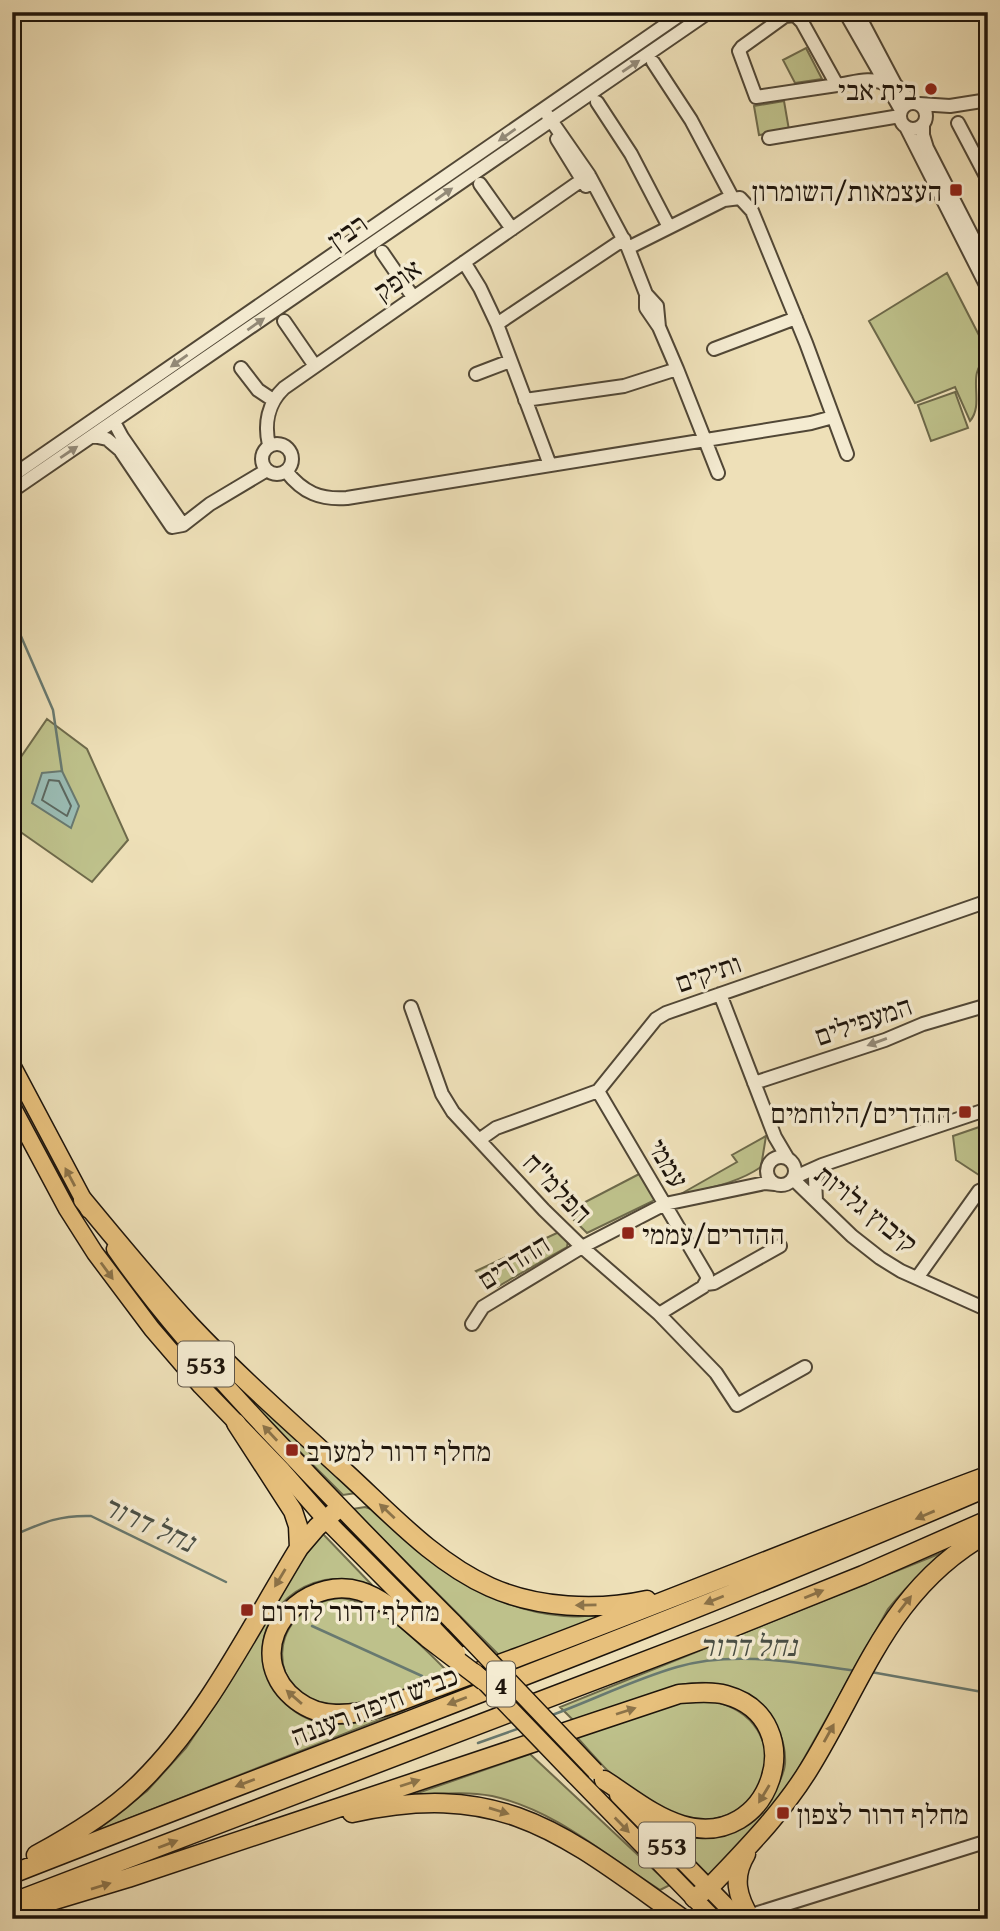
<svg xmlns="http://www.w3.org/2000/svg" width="1000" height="1931" font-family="'Gentium Book Plus','Frank Ruhl Libre',serif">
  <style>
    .green { fill: #bec18b; stroke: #6e6a4b; stroke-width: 2 }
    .water { fill: #9abcb4; stroke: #687970; stroke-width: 2 }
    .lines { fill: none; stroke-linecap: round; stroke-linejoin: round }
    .shore { stroke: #5c6860; stroke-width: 2 }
    .stream { stroke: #687970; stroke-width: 2.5 }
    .minor-casing { stroke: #514736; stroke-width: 16 }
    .major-casing { stroke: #1d140b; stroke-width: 19 }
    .highway-casing { stroke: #1d140b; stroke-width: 21 }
    .minor { stroke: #f4ebd1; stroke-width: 12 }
    .major { stroke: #e7c07c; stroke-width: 16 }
    .highway { stroke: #e7c07c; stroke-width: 18 }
    .major-bridge-casing { stroke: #1d140b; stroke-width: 19; stroke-linecap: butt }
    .highway-bridge-casing { stroke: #1d140b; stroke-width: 21; stroke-linecap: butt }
    .major-bridge { stroke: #e7c07c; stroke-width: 16 }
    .highway-bridge { stroke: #e7c07c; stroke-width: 18 }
    .oneway { fill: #938a78 }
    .oneway2 { fill: #8c7349 }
    .poi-dot { fill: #8f2418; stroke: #f4ebd1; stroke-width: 2.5 }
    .labels { text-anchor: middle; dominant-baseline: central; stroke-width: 7; stroke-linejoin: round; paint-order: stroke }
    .shield { fill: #f4ebd1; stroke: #5e5446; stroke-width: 2 }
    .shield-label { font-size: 26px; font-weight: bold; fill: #1d140b }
    .poi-label { font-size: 28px; fill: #1d140b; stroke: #f4ebd1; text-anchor: start }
    .street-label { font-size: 28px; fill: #1d140b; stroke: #f4ebd1 }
    .water-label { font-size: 30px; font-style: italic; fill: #494f46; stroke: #f4ebd1 }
  </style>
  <rect width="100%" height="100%" fill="#eee0b8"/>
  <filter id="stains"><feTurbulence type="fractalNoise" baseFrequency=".00286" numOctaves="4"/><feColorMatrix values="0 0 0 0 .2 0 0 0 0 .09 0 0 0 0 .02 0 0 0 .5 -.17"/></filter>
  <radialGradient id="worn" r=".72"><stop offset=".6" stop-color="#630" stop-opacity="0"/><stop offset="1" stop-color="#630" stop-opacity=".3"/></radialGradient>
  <path class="green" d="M806 48 822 79 795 83 783 60Z
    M784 101 789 130 759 135 754 106Z
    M947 273 983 343 988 342V359C964 371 986 403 970 421L955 387 915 403 869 321Z
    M955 392 968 428 931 441 918 405Z
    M47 719 87 749 128 840 92 882 12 826V770Z
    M988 1124V1181L956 1160 953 1136Z
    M766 1136 761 1167C736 1184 708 1188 679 1195L737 1162 732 1155Z
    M643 1172 655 1199 653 1201 587 1233 566 1212Z
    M559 1232 568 1241 567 1247 497 1287 476 1271Z
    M212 1354 356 1493 343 1495 206 1358Z
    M365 1507 374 1510C434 1561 481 1609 564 1616 581 1618 600 1614 618 1613L499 1655 353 1509Z
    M323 1534 372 1585C356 1580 341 1577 325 1580 266 1592 241 1659 285 1703 298 1716 314 1723 332 1724 358 1725 381 1717 405 1710L92 1833 147 1791 186 1748 225 1690 302 1559Z
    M956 1547C928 1565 908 1584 888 1609L797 1771 775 1806 709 1876 675 1842 683 1836C723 1845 752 1826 773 1793 778 1785 784 1774 785 1764 788 1717 741 1680 697 1683 681 1683 665 1690 650 1695 624 1703 599 1711 573 1720L560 1707Z
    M341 1598C381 1603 419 1643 447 1671 411 1686 372 1707 333 1704 263 1700 265 1605 341 1598Z
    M712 1701C802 1720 768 1838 685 1817 667 1813 620 1783 607 1770 596 1759 585 1746 574 1734L680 1703Z
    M530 1754 670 1885 660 1890C606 1856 556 1810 492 1796 466 1791 438 1794 412 1795Z"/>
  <path class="water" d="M62 771 79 806 71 828 32 803 42 773Z"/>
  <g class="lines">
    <path class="shore" d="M49 780 59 781 71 806 67 816 42 800Z"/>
    <path class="stream" d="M20 634 53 710 62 771
      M12 1536C42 1523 58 1515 91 1516L226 1582
      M312 1626 422 1676
      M871 1672 988 1693
      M552 1715C593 1700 635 1679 677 1667 734 1650 799 1663 857 1671
      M478 1743 520 1728"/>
    <defs>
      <path id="minor" d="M845 12 901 110
        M857 12 895 84 911 102
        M653 62 691 120 732 197
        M837 85 802 22 795 15 785 16 742 47 739 51 756 97 837 85C853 83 870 76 885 84
        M597 102 631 154 669 227
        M900 116a13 13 0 1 1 26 0a13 13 0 1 1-26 0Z
        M919 104 950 106 988 100
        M548 116 589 175 628 248 646 294 657 306 659 327
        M958 123 988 180
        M923 124V135L927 148 988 267
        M906 127 988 289
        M769 138 900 116
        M557 139 586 186
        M480 184 512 229
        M628 248 724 200 740 198 752 211 806 343 847 454
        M382 252 413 297
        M464 262 480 288 497 324 550 465
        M646 294V308L659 327 677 369 718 473
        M284 321 315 366
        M497 324 624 239
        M714 349 796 318
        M241 368 258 390 273 400
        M476 374 510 361
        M525 400 624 386 677 369
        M114 422 122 437 183 525
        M93 436 107 439 120 450 172 527 183 525 210 504 267 470
        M262 459a15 15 0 1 1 30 0a15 15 0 1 1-30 0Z
        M269 445C264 424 268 403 284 388L589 175
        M286 471C303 493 321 500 347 498L811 423 833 417
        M12 476 684 12
        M12 491 709 12
        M720 994 775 1137 788 1159
        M411 1007 442 1094 453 1112 544 1210 582 1247 659 1314 716 1373 737 1405 805 1367
        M754 1083 885 1040 923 1024 988 1005
        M598 1091 707 1276V1280L703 1287 659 1314
        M479 1140 496 1128 598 1091 656 1019 666 1013 988 901
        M767 1171a14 14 0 1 1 28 0a14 14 0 1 1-28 0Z
        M793 1178 822 1165 988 1109
        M793 1179 852 1236 880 1258 901 1271 988 1310
        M816 1201 815 1179 824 1165
        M917 1278 979 1191 988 1187
        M706 1284 714 1283 780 1246
        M472 1324 483 1307 582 1247 665 1204 765 1183 775 1184
        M758 1913 988 1841"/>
      <path id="major" d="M12 1065 89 1210
        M12 1106 67 1209 95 1253 152 1329 201 1386 281 1469 325 1519 435 1630
        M115 1249C160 1314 212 1371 265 1428 327 1494 390 1559 454 1623
        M575 1776 714 1919
        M618 1795 739 1919"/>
      <path id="highway" d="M83 1200C118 1242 153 1285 190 1325 239 1377 293 1424 345 1472 390 1513 434 1562 490 1587 537 1608 597 1611 647 1600
        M236 1423 293 1511 298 1526 299 1548
        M429 1639C408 1622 386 1599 360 1591 315 1577 262 1619 273 1666 280 1694 308 1714 336 1714 369 1715 401 1701 432 1689 460 1679 488 1668 516 1658 673 1599 828 1535 984 1477
        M352 1813C505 1779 565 1836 683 1919
        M746 1854C732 1877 737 1897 751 1919
        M36 1855C73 1835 111 1812 141 1782 207 1717 251 1626 299 1548L317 1527 339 1508
        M12 1874C338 1746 667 1626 988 1487
        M694 1898 709 1888C745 1850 782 1813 809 1769 864 1680 890 1587 988 1533
        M19 1900 721 1632 863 1575 988 1520
        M12 1913 128 1878 679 1694C695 1693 711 1691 726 1695 813 1719 772 1852 682 1825 654 1817 628 1795 604 1780"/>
    </defs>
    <use href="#minor" class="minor-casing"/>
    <use href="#major" class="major-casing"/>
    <use href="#highway" class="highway-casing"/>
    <use href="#minor" class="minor"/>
    <use href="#major" class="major"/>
    <use href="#highway" class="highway"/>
    <defs>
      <path id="major-bridge" d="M454 1623 595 1771
        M435 1630 457 1653
        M475 1672 575 1776"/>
      <path id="highway-bridge" d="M429 1639 484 1681"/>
    </defs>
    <use href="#major-bridge" class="major-bridge-casing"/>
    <use href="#highway-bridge" class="highway-bridge-casing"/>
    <use href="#major-bridge" class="major-bridge"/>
    <use href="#highway-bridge" class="highway-bridge"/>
  </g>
  <defs><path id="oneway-solid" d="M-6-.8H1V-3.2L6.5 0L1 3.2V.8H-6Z" transform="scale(1.75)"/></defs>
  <g class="oneway">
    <use href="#oneway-solid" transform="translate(631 66) rotate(-34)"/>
    <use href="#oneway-solid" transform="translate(507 135) rotate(145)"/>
    <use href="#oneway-solid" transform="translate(444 194) rotate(-35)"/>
    <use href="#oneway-solid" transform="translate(256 324) rotate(-35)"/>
    <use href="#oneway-solid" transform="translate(179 361) rotate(145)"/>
    <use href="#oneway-solid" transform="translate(69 452) rotate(-34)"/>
    <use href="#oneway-solid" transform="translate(877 1042) rotate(160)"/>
  </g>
  <g class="oneway2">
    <use href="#oneway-solid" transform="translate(70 1177) rotate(-118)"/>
    <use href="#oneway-solid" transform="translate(107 1271) rotate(54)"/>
    <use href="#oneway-solid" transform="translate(270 1433) rotate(-133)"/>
    <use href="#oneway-solid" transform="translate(387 1511) rotate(-137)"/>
    <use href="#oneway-solid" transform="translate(925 1515) rotate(157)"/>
    <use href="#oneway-solid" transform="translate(280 1578) rotate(121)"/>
    <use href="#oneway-solid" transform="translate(814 1594) rotate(-22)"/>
    <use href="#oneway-solid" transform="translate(714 1600) rotate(158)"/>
    <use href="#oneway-solid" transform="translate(905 1604) rotate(-52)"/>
    <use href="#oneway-solid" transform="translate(586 1605) rotate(179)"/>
    <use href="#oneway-solid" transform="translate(294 1697) rotate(-139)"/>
    <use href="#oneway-solid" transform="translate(457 1701) rotate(159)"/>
    <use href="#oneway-solid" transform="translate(626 1711) rotate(-18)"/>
    <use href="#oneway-solid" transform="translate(829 1733) rotate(-61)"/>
    <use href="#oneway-solid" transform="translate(245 1783) rotate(159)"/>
    <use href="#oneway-solid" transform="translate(410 1783) rotate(-18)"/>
    <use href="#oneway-solid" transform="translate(764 1794) rotate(121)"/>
    <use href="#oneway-solid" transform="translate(499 1811) rotate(17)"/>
    <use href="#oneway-solid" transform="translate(622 1825) rotate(46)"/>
    <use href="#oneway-solid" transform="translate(168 1844) rotate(-21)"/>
    <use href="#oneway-solid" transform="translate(101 1886) rotate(-17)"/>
  </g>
  <g class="poi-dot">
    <circle cx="931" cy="89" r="7"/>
    <rect x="949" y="183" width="14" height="14" rx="3.5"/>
    <rect x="958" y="1105" width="14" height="14" rx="3.5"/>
    <rect x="621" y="1226" width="14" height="14" rx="3.5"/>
    <rect x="285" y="1443" width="14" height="14" rx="3.5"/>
    <rect x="240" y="1603" width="14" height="14" rx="3.5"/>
    <rect x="776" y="1806" width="14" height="14" rx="3.5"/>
  </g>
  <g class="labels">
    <g class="shield">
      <rect x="178" y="1341.5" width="56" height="45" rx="5"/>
      <rect x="487" y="1661.5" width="28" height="45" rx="5"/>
      <rect x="639" y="1822.5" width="56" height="45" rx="5"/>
    </g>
    <g class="shield-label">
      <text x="206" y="1364">553</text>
      <text x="501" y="1684">4</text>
      <text x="667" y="1845">553</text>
    </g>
    <g class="poi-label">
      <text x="917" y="89" text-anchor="end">בית אבי</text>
      <text x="942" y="190" text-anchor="end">העצמאות/השומרון</text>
      <text x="951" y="1112" text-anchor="end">ההדרים/הלוחמים</text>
      <text x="642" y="1233">ההדרים/עממי</text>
      <text x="306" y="1450">מחלף דרור למערב</text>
      <text x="261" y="1610">מחלף דרור לדרום</text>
      <text x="797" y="1813">מחלף דרור לצפון</text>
    </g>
    <g class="street-label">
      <text transform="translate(347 231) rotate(-35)">רבין</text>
      <text transform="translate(397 279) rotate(-35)">אופק</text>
      <text transform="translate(708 972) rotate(-19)">ותיקים</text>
      <text transform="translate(863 1020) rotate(-19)">המעפילים</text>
      <text transform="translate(669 1163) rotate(59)">עממי</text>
      <text transform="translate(558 1187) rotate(46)">הפלמ"ח</text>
      <text transform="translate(867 1208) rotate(39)">קיבוץ גלויות</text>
      <text transform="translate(513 1261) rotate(-32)">ההדרים</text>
      <text transform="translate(374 1705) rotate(-21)">כביש חיפה רעננה</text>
    </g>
    <g class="water-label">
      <text transform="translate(149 1523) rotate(24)">נחל דרור</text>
      <text x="748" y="1645">נחל דרור</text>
    </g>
  </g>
  <rect width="1000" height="1931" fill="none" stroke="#eee0b8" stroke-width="42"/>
  <rect x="14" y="14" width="972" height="1903" fill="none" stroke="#1d140b" stroke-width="3.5"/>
  <rect x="21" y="21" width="958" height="1889" fill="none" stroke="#1d140b" stroke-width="2"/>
  <rect width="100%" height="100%" filter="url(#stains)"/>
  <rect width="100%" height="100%" fill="url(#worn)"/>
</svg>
